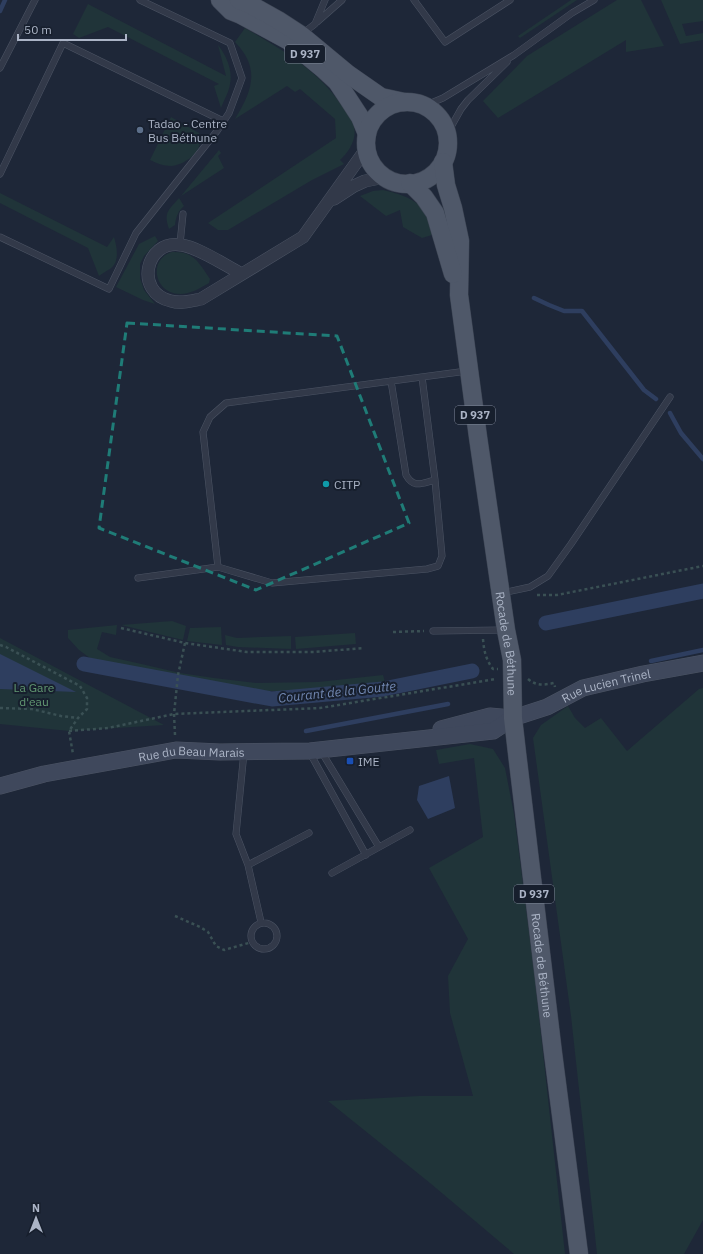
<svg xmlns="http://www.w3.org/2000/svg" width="703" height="1254" font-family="'IBM Plex Sans',sans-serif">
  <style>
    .green { fill: #203439 }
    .water { fill: #2e3e5f }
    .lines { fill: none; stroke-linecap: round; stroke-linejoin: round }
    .stream { stroke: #2e3e5f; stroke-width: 4.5 }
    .canal { stroke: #2e3e5f; stroke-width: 15 }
    .lane-casing { stroke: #4c5464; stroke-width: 7 }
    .street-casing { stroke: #4c5464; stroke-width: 13 }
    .secondary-casing { stroke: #4c5464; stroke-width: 17 }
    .primary-casing { stroke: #3b4352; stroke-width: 19 }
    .path { stroke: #3a5054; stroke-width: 2.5; stroke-dasharray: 3 3; stroke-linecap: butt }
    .lane { stroke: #323949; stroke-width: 6 }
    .street { stroke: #323949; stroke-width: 12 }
    .secondary { stroke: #3f485c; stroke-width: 16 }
    .primary { stroke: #4f5869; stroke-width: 18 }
    .marked { fill: none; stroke: #1f7c77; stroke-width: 3; stroke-dasharray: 8 5; stroke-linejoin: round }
    .service-dot { fill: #5c6f8a; stroke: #171f2d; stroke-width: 1.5 }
    .culture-dot { fill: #0f9aa8; stroke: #171f2d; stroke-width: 1.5 }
    .transit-dot { fill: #1a4fb4; stroke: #171f2d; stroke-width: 1.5 }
    .labels { text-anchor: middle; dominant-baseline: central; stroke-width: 4; stroke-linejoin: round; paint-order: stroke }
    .shield { fill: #171f2d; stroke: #7f8798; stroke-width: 1 }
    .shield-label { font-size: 11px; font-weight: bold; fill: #abb4c6 }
    .poi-label { font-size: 12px; fill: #abb4c6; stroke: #171f2d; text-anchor: start }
    .street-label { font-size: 12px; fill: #abb4c6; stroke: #171f2d }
    .park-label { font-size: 12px; fill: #629872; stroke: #171f2d }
    .water-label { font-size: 13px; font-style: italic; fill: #7187b1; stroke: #171f2d }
  </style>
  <rect width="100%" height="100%" fill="#1e2738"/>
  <path class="green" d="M571 0H577L520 38 518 36Z
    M617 0H641L664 46 626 52V40L498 118 483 101 527 56Z
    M661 0H703V21L682 24 686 36 703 33V40L680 44Z
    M88 4 226 76 218 45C226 55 233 70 230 84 229 92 224 100 221 108L214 86 219 84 108 27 79 38 73 34Z
    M245 28C282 50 317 69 342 106 346 112 353 120 354 127 357 139 349 152 340 160L344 164 312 180 228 230H218L208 223 336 138 335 119 300 89 295 92 287 86 235 119C252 91 261 69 235 42Z
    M171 117 199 133C200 136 200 140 200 143 198 155 183 165 171 166 164 166 156 163 150 160Z
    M219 150 221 153 218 156 224 168 181 196Z
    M383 190C399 194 417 198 426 214 429 220 430 228 432 235L422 238 403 227 400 210 386 216 360 196 373 191Z
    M0 193 107 247 114 237C117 247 120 262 110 269 106 271 103 273 99 276L88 248 0 203Z
    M179 198 184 206C178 211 176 217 175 225L169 229C163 212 169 210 179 198Z
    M155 236 158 241 144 256 140 264V278L144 290 155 304 143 300 116 287 139 244Z
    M172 252C194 251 199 263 210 279L209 283C200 288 191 294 180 294 155 294 147 260 172 252Z
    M172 621 186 626 183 640 121 625Z
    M117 625 116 635 102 632 97 649 110 657 146 665 180 673 214 678 256 683 318 682 383 675 385 682 296 691H251L175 680 109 666 94 661 79 650 68 638V630Z
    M221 627 222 645 187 641 190 628Z
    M355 633 356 644 296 649 295 637Z
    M225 635 237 638 291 636V649L238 647 226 645Z
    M0 638 164 725 69 731 0 724Z
    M703 688V1220L684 1254H597L571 1016 533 738 541 725 568 706 575 718 585 728 601 718 627 751 699 689Z
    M470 744 493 749 505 768 514 814 534 971 565 1254H514L430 1183 328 1101 419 1096H473L450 1013 448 976 468 939 429 868 483 837 474 758 439 764 436 750Z"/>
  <path class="water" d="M0 654 76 692 0 689Z
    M449 776 455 808 428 819 417 800 419 786Z"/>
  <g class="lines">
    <path class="stream" d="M0 11 5 0
      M534 298 549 305 564 311H582L644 390 656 399
      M670 413 681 433 703 459
      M651 661 703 650
      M306 731 448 704"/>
    <path class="canal" d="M546 623 703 591
      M84 664 272 699 383 689 472 671"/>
    <defs>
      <path id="lane" d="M414 0 445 42 510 0
        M317 22 342 0
        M302 34 315 24 325 0
        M0 68 35 0
        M424 106 443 98 514 55 572 13 594 0
        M447 134 461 109 468 100 507 62
        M0 174 63 43 223 121
        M0 237 109 289 136 233 217 131 229 113 242 78 230 43 140 0
        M180 244 183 214
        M422 377 435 480 442 556 438 566 427 569 272 583 218 567 203 432 210 417 226 403 467 371
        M391 381 406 475C414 489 422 483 435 480
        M138 578 218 567
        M502 593 530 587 548 576 571 544 670 397
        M433 631 504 630
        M321 751 379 847
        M244 752 236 834 248 865 261 922
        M310 753 366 855
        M248 865 309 833
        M332 873 410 830
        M251 936a13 13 0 1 1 26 0a13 13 0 1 1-26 0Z"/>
      <path id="street" d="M334 199 354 186 365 181 385 177
        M242 274C226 266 198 247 181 245 145 239 134 293 171 301 181 304 191 301 201 299L303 237 366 149"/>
      <g id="secondary">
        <path d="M441 729 490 716 513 718"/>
        <path id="s1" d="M0 786 44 774 176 750 220 752 310 751 493 731 513 718 547 707 583 688 643 674 703 663"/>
      </g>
      <g id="primary">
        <path d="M220 0 231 11 241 15 289 41 323 69 337 82 347 97 360 117 367 134"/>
        <path d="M239 0 251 5 278 20 301 35 348 74 381 97 404 102"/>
        <circle cx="407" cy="143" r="41"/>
        <path id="s2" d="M443 162 446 185 453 208 460 241 459 295 478 437 506 630 512 660 513 718 517 753 553 1053 579 1254"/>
        <path d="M410 183 424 197 435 213 453 274"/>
      </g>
    </defs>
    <use href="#lane" class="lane-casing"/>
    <use href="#street" class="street-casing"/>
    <use href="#secondary" class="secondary-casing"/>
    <use href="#primary" class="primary-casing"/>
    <path class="path" d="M537 595H557L703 566
      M121 628 185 643 247 652H314L364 648
      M393 632 424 631
      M483 639C484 651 486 660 493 669H498
      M0 645 6 647 80 686 87 698V709L78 718 69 731 73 754
      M528 679C536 686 544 685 554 683L555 687
      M0 708 32 709 61 716 78 718
      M69 731 108 728 174 714 320 708 496 679
      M175 735 174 714 178 675 185 643
      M175 916 200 927 208 932 216 946 224 950 252 942"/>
    <use href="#lane" class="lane"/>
    <use href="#street" class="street"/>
    <use href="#secondary" class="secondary"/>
    <use href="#primary" class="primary"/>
  </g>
  <path class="marked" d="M127 323 337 336 409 523 256 590 99 528Z"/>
  <circle class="service-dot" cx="140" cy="130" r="4"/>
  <circle class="culture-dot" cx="326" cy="484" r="4"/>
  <rect class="transit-dot" x="346" y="757" width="8" height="8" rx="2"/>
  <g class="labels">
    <g class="shield">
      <rect x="285" y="45" width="40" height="18" rx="3"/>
      <rect x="455" y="406" width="40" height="18" rx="3"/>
      <rect x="514" y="885" width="40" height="18" rx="3"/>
    </g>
    <g class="shield-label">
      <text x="305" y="54">D 937</text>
      <text x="475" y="415">D 937</text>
      <text x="534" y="894">D 937</text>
    </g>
    <g class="poi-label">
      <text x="148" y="123">Tadao - Centre<tspan x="148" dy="14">Bus Béthune</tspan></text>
      <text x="334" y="484">CITP</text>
      <text x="358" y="761">IME</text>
    </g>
    <g class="street-label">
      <text stroke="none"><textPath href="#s2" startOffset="487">Rocade de Béthune</textPath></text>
      <text stroke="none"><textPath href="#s1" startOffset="621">Rue Lucien Trinel</textPath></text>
      <text stroke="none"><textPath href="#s1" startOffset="195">Rue du Beau Marais</textPath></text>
      <text stroke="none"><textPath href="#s2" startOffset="811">Rocade de Béthune</textPath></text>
    </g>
    <g class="park-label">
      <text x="34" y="687">La Gare<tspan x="34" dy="14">d'eau</tspan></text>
    </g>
    <g class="water-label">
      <text transform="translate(337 692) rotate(-6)">Courant de la Goutte</text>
    </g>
  </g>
  <g transform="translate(36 1218)" stroke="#171f2d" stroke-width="3" paint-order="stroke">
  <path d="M0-3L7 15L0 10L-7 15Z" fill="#abb4c6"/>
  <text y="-6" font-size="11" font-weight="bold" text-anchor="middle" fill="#abb4c6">N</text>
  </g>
  <path d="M18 34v6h108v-6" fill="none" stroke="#abb4c6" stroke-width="2"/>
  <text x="24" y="34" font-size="12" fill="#abb4c6" stroke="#171f2d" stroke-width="3" paint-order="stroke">50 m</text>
</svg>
